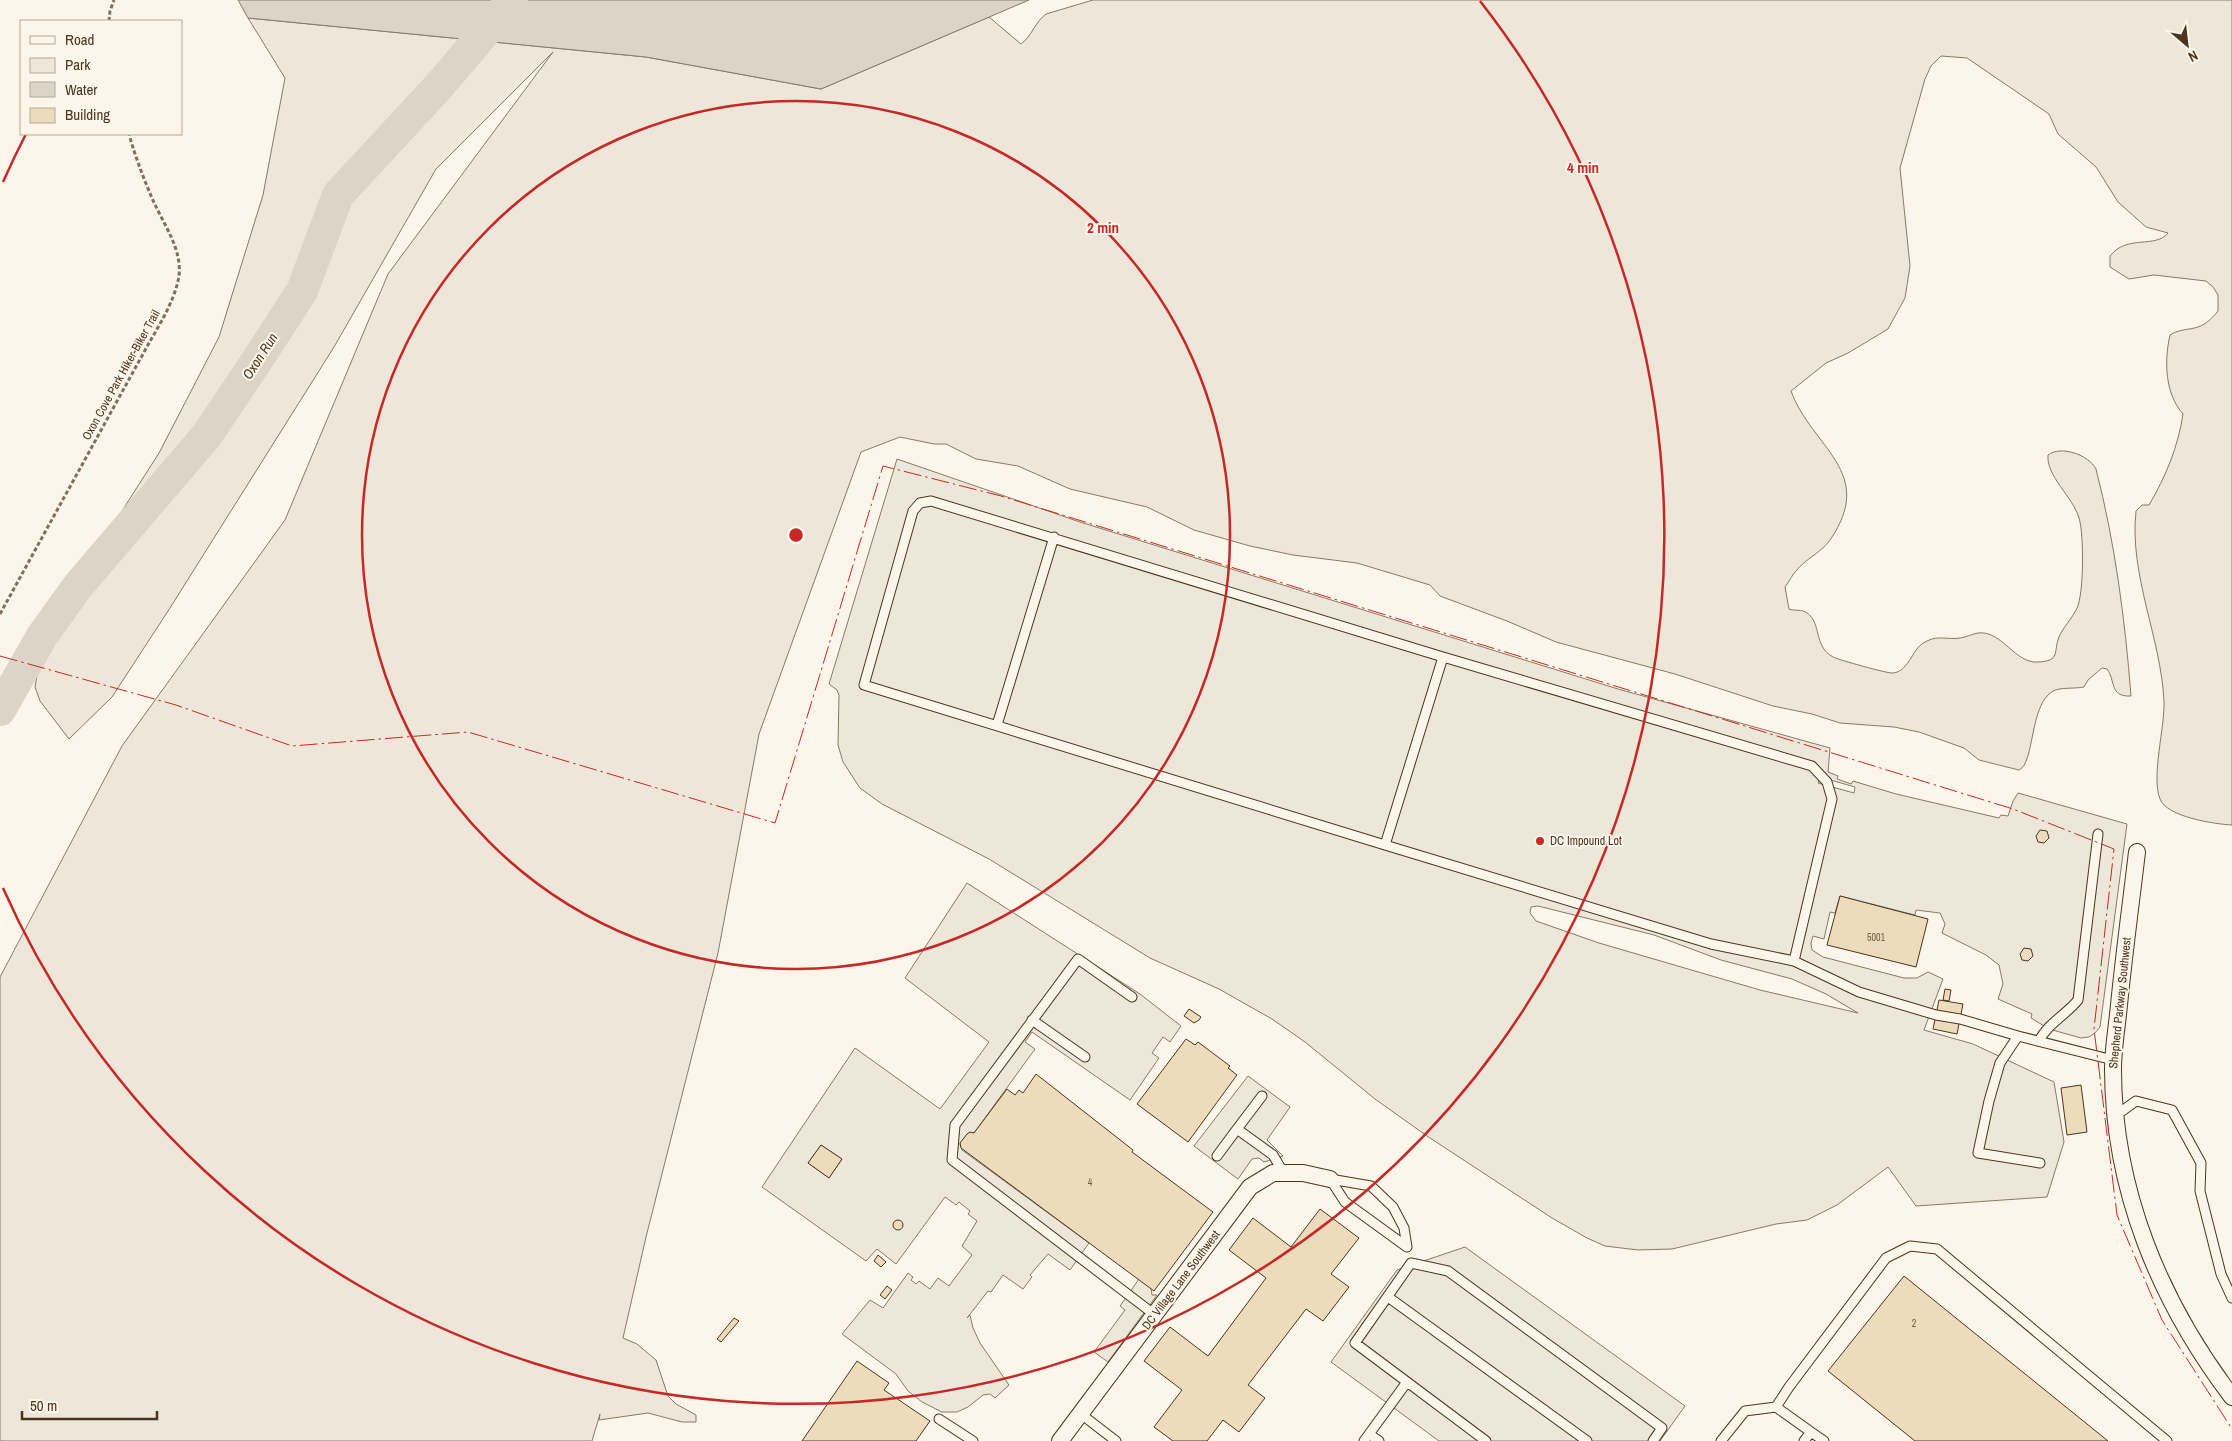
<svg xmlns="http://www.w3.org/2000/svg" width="2232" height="1441" font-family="'Archivo Narrow',sans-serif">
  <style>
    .green { fill: #ede6d9; stroke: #887966 }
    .parking { fill: #ede7d9; stroke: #887966; fill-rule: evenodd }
    .water { fill: #dcd4c6; stroke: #887966 }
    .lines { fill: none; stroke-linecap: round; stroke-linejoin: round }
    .river { stroke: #dcd4c6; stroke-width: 32 }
    .building { fill: #ecdcbc; stroke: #4a3520 }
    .lane-casing { stroke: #4a3520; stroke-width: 11 }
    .street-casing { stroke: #4a3520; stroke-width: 18 }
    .path { stroke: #7f6f5c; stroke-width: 3; stroke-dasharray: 4 2.5; stroke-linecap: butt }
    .lane { stroke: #fbf6e9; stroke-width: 9 }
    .street { stroke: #fbf6e9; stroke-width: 16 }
    .power { stroke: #c62828; stroke-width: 1; stroke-dasharray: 18 4 2.5 4; stroke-linecap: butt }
    .ring { fill: none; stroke: #c62828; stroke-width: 2.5 }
    .poi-dot { fill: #c62828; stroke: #fbf6e9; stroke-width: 2 }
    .labels { text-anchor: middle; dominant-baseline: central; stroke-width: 4; stroke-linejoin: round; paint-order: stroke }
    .number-label { font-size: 10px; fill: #725f47 }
    .street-label { font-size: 12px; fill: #4a3520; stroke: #fbf6e9 }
    .poi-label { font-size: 12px; fill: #4a3520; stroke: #fbf6e9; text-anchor: start }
    .water-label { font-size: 14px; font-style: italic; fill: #4a3520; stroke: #fbf6e9 }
    .centre { fill: #c62828; stroke: #fbf6e9; stroke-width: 2.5 }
    .ring-label { font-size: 15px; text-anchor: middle; font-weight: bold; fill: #c62828; stroke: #fbf6e9; stroke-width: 4; stroke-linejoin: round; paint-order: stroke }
  </style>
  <rect width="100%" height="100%" fill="#fbf6e9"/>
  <path class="green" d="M1093 0H2232V825C2214 824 2167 817 2160 799 2151 777 2165 727 2164 701 2161 638 2129 575 2136 511L2142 505H2149C2166 476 2178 447 2183 414 2165 394 2164 361 2170 335 2179 329 2189 330 2198 327 2207 324 2212 318 2218 311V295L2213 287 2206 281 2154 275 2129 279 2110 267V256C2127 234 2155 249 2168 233L2146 227 2118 202 2096 167 2058 134 2049 114 1967 58 1941 56 1931 66 1925 79 1900 168 1910 266 1905 298 1888 329 1848 353 1826 363 1791 391C1812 448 1877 472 1830 540 1821 553 1805 559 1796 571 1792 575 1789 582 1785 587L1789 609C1794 611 1802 609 1807 613 1822 623 1813 646 1833 657 1839 660 1886 673 1892 673 1897 673 1902 670 1905 666 1913 658 1915 646 1927 641 1938 635 1949 640 1960 638 1967 637 1972 634 1978 633 2002 630 2015 664 2038 662 2061 661 2053 652 2059 637 2063 627 2072 619 2077 608 2084 594 2084 533 2079 518 2073 497 2046 476 2048 455 2061 445 2089 455 2096 469 2115 543 2125 619 2131 696 2109 697 2116 681 2107 669L2102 668 2088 680 2084 687C2074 689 2061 687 2053 691 2029 705 2035 763 2019 770L1979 760 1964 748 1919 732 1894 727 1840 723 1812 714 1773 706 1675 674 1556 642 1507 621 1440 596 1430 585 1357 563 1293 555 1250 546 1194 530 1147 507 1070 489 1018 466 976 459 946 444H934L900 437 861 452 759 734 718 953 646 1237 623 1338 637 1344 656 1360 668 1396 676 1404 696 1415V1422H682L648 1413 599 1420 600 1414 592 1441H0V977L122 746 285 520 388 274 553 52 436 169 334 347 170 608 112 697 69 739 40 701 35 687 44 633 159 453 219 337 263 195 285 78 248 18 646 57 821 89 989 17 1021 44C1032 36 1035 22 1046 14Z"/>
  <path class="parking" d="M897 459 1080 522 1618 689 1830 748 1828 772 1838 776 1837 779 1851 784 1853 781 1896 794 1999 818 2001 815 2008 816 2013 801 2018 793 2127 824 2100 1027 2095 1033 2089 1037 2081 1038 2049 1029 2031 1018 2032 1014 1998 999 2003 984 1999 965 1986 955 1942 933 1945 924 1940 913 1916 910 1915 915 1840 896 1835 913 1830 912 1824 939 1813 936 1811 943 1812 950 1823 957 1904 978H1917L1928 972 1943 979 1924 1030 1973 1044 2054 1082 2064 1142 2047 1197 1916 1206 1888 1167 1837 1205 1807 1220 1776 1224 1672 1249 1638 1250 1605 1246 1587 1238 1552 1218 1427 1136 1375 1099 1305 1042 1272 1019 1219 989 1150 958 989 859 882 804 860 788 843 762 838 745 839 695 837 690 829 684ZM1820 777 1855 787 1854 793 1818 783ZM1538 906 1654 935 1721 960 1792 979 1826 994 1858 1013 1760 990 1599 943 1536 921 1530 913 1531 907Z
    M967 883 1140 994 1181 1026 1170 1042 1163 1037 1152 1053 1159 1058 1130 1100 1032 1032 1025 1042 1035 1049 974 1133H968L960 1144 962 1150 1089 1243 1070 1270 1048 1254 1030 1275 1032 1277 1023 1289 1003 1275 991 1292 988 1291 967 1318 970 1315 973 1328 980 1343 1009 1385 995 1398 990 1394 983 1395 968 1407 957 1412H942L922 1402 908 1391 896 1374 842 1334 870 1300 883 1308 908 1273 913 1277 911 1280 916 1284 919 1281 930 1289 938 1278 949 1286 972 1255 962 1246 977 1221 968 1214 970 1211 959 1202 956 1205 945 1197 896 1264 877 1249 866 1261 762 1187 855 1048 940 1109 989 1042 905 978ZM821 1145 842 1159 829 1178 808 1163Z
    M1248 1076 1290 1107 1267 1140 1283 1156 1264 1162 1259 1158 1252 1159 1238 1179 1194 1146Z
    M1465 1247 1685 1406 1660 1441H1439L1331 1362 1397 1270Z
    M1139 1279 1151 1288 1152 1295H1157L1108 1362 1094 1352 1125 1310 1120 1306Z"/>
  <path class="water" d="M238 0H1029L821 89 646 57 248 18Z"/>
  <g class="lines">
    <path class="river" d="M0 710 42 636 78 586 207 435 254 365 302 291 338 195 440 85 512 0"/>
  </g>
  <path class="building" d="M2040 830 2047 831 2049 838 2044 843 2038 842 2036 836Z
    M1840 896 1928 919 1916 967 1827 945Z
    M2024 948 2031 949 2033 956 2028 961 2022 960 2020 954Z
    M1945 989 1951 990 1949 1001 1943 1000Z
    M1939 1000 1963 1004 1957 1034 1933 1029Z
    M1189 1009 1201 1017 1199 1020 1194 1023 1184 1016Z
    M1186 1039 1195 1045 1198 1042 1230 1066 1228 1068 1237 1075 1188 1142 1137 1104Z
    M1036 1074 1133 1150 1132 1152 1213 1212 1154 1291 961 1148 960 1143 967 1134 970 1132 974 1133 1007 1089 1015 1095 1019 1090 1023 1093Z
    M2081 1085 2087 1132 2067 1135 2061 1088Z
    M821 1145 842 1159 829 1178 808 1163Z
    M1320 1209 1359 1238 1331 1274 1349 1287 1323 1321 1306 1309 1248 1385 1265 1398 1239 1432 1223 1420 1207 1441H1173L1154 1427 1182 1390 1144 1361 1170 1327 1208 1356 1266 1278 1229 1250 1253 1218 1291 1247Z
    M893 1225a5 5 0 1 1 10 0a5 5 0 1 1-10 0Z
    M878 1255 886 1262 881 1267 874 1261Z
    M1904 1276 2108 1441H1915L1828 1371Z
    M887 1286 892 1290 885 1299 880 1295Z
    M734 1318 739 1321 721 1342 717 1339Z
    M857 1361 889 1383 884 1390 930 1421 916 1441H802Z"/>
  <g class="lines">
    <defs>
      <path id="lane" d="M997 725 1054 537
        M1385 845 864 685 913 511 920 503 931 501 1443 657
        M1794 961 1711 944 1385 845 1443 657 1812 766 1827 782 1832 799 1794 961 1859 992 1936 1015 1960 1019 2018 1036 2113 1060
        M1132 997 1078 959 955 1125 952 1160 1155 1315
        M1032 1020 1085 1057
        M2018 1036 2000 1063 1989 1101 1978 1153 2040 1163
        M2039 1041C2048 1023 2066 1015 2078 1000L2098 834
        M1262 1096 1237 1129 1273 1155 1283 1172
        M2115 1116 2136 1101 2172 1110 2201 1163 2200 1191 2221 1274 2232 1298
        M1217 1156 1237 1129
        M1330 1179 1371 1186 1393 1207 1404 1228 1407 1247 1345 1202Z
        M1411 1263 1448 1271 1662 1428 1653 1441
        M1411 1263 1355 1343 1486 1441
        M1388 1297 1587 1441
        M1776 1407 1811 1432
        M1081 1414 1116 1441
        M939 1419 973 1441
        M1369 1434 1379 1441
        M1364 1441 1407 1382
        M1721 1441 1745 1411 1776 1407 1789 1387 1886 1258 1910 1246 1937 1249 2167 1441
        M1804 1441 1811 1432 1824 1441"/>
      <path id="street" d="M2137 852C2131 903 2124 954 2119 1005 2117 1027 2113 1048 2113 1069 2113 1190 2160 1302 2232 1397
        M1060 1441 1250 1187 1273 1173H1303L1330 1179"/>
    </defs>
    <use href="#lane" class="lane-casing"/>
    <use href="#street" class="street-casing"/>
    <path class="path" d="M109 21 110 11 114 0
      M0 614 149 343C160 324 173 303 178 281 185 252 163 224 152 198 143 177 135 156 129 134"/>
    <use href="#lane" class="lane"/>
    <use href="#street" class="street"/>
    <path class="power" d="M0 656 176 705 292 746 468 732 775 823 883 466 1001 496 2013 809 2114 849 2094 1029 2117 1215 2162 1320 2232 1429"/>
  </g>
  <g class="ring">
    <circle cx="796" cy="535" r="434"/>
    <path d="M3 182A868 868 0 0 1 26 134M1480 1A868 868 0 1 1 3 888"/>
  </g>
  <circle class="poi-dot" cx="1540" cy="841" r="5"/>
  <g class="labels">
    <g class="number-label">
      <text x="1876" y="937">5001</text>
      <text x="1090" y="1182">4</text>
      <text x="1914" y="1323">2</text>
    </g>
    <g class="street-label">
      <text transform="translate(121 375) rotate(-61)">Oxon Cove Park Hiker-Biker Trail</text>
      <text transform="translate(2120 1003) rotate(-84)">Shepherd Parkway Southwest</text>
      <text transform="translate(1181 1280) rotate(-53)">DC Village Lane Southwest</text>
    </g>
    <g class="poi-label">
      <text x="1550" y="841">DC Impound Lot</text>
    </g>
    <g class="water-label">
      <text transform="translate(260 356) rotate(-57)">Oxon Run</text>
    </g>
  </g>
  <circle cx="796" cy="535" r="8" class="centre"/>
  <g class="ring-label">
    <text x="1583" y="173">4 min</text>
    <text x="1103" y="233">2 min</text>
  </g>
  <rect x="20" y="20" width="162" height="115" fill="#fbf6e9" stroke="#b4a999"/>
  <rect x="30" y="36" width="25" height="8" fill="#fbf6e9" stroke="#b4a999"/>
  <text x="65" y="45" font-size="15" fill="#4a3520">Road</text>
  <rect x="30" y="58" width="25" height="15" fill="#ede6d9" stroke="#b4a999"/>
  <text x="65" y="70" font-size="15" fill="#4a3520">Park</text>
  <rect x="30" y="82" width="25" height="15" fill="#dcd4c6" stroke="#b4a999"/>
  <text x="65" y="95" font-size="15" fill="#4a3520">Water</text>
  <rect x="30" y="108" width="25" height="15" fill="#ecdcbc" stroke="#b4a999"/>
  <text x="65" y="120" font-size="15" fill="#4a3520">Building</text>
  <g transform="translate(2187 45) rotate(152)" stroke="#fbf6e9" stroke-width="4" paint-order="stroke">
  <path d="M0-4L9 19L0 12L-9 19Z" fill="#4a3520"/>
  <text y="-8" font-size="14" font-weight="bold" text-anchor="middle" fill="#4a3520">N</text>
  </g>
  <path d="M22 1411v8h135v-8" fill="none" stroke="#4a3520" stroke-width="2.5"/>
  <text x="30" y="1411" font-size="15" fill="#4a3520" stroke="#fbf6e9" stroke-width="4" paint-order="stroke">50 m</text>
</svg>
